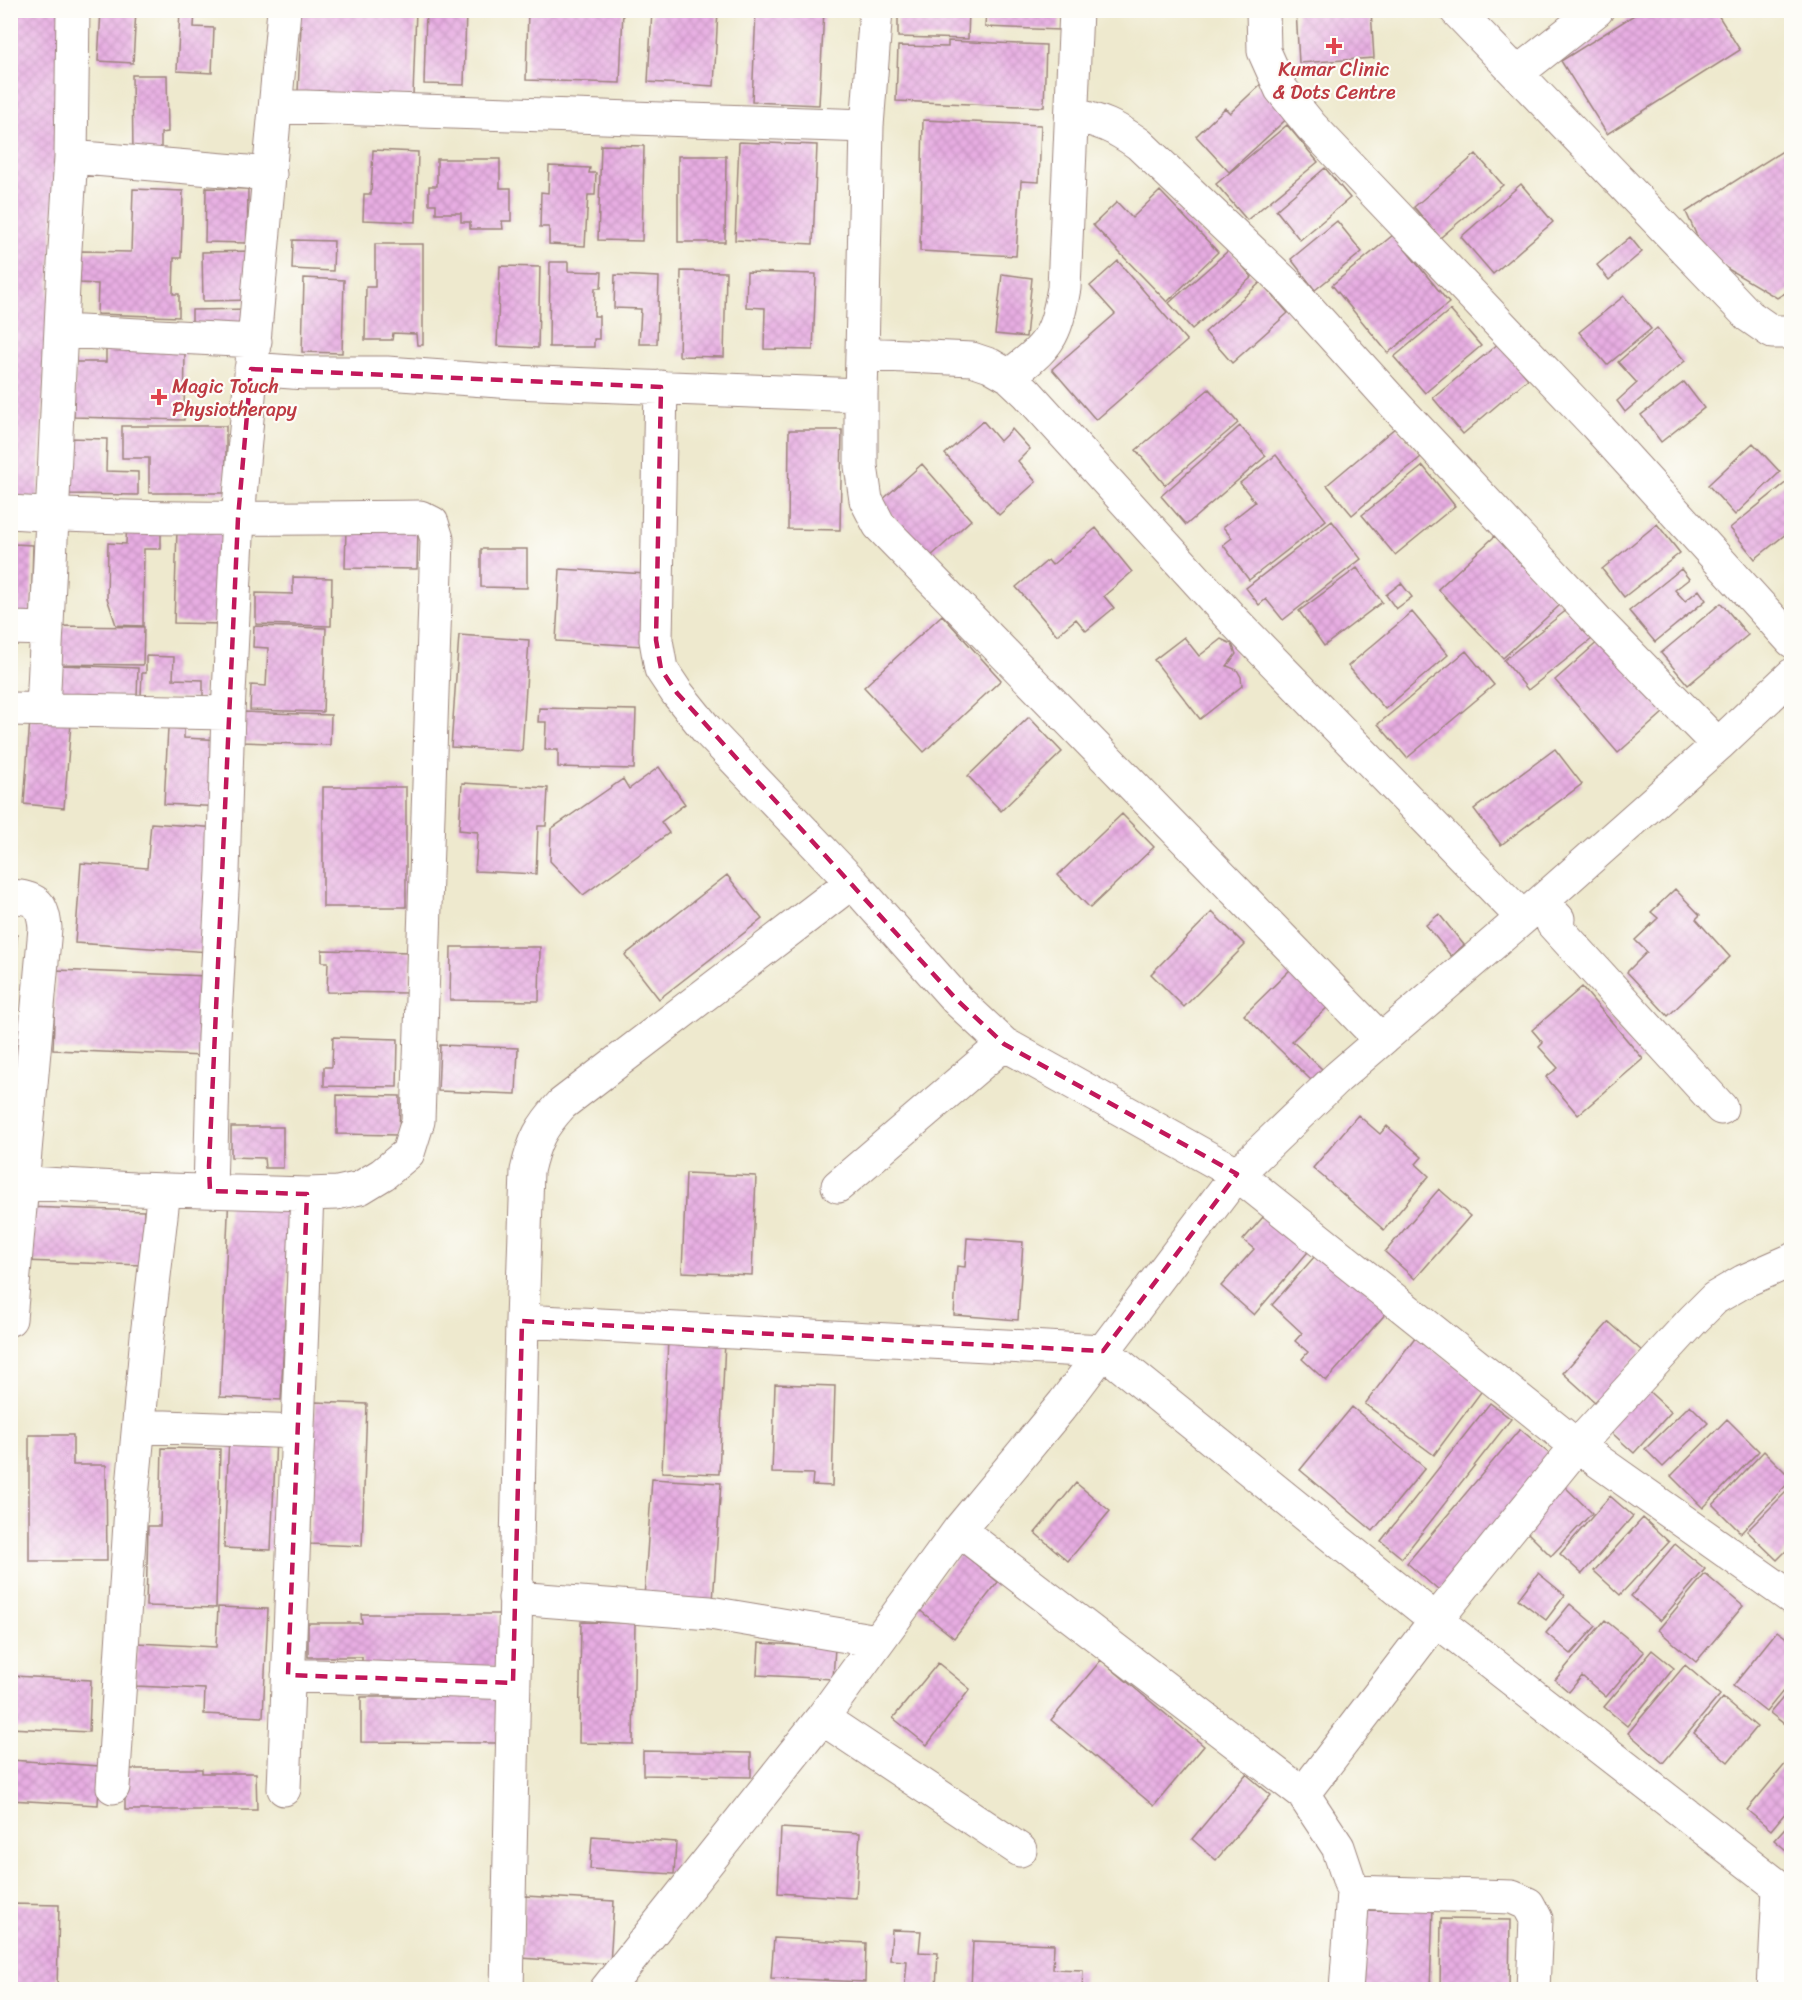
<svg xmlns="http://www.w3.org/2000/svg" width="1802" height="2000" font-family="Sriracha,sans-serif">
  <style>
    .building { fill: url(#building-cross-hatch) }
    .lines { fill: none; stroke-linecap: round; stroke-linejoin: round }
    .street-casing { stroke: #9c847c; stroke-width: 35 }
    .street { stroke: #fff; stroke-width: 33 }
    .marked { fill: none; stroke: #c2185b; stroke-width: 4.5; stroke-dasharray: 12 8; stroke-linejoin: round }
    .health-dot { fill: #e0444e; stroke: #fdfcf7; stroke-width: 2 }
    .labels { text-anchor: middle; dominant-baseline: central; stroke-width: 4.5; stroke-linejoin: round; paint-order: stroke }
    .health-label { font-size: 20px; fill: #be3a42; stroke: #fdfcf7 }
  </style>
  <defs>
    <pattern id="building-cross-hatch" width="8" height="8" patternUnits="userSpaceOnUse" patternTransform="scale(1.5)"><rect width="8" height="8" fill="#e7ade2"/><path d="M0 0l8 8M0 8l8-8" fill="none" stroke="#c894c2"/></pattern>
  </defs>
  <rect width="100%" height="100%" fill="#fdfcf7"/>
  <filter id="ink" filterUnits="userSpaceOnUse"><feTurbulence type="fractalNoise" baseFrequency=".0167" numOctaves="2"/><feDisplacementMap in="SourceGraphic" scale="12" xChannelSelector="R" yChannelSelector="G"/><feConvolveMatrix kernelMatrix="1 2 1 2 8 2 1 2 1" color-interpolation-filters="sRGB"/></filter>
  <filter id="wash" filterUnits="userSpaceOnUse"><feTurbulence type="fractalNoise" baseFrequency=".008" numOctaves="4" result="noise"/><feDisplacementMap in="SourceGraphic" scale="24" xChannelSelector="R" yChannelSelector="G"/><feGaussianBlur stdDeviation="1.35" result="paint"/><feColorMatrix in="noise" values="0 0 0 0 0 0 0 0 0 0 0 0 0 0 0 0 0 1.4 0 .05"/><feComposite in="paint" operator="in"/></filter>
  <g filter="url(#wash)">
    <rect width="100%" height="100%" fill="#eee9ce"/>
    <g id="blocks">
      <path class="building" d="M10 10H64L38 498 10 496Z
        M101 10H136L133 63 98 61Z
        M180 10H195L194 27 214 28 212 73 177 71Z
        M294 10H416L413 96 298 92 301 25H293Z
        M426 10H466L464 85 424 84Z
        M528 10H623L620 83 526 80Z
        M652 10H718L714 86 648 82Z
        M756 10H824L819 105 752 102Z
        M898 10H969L968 39 898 37Z
        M986 10H1060L1059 30 985 27Z
        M1296 10H1371L1374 58 1299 63Z
        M1642 10H1715L1740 50 1607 134 1561 61Z
        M948 41 1046 45 1044 107 896 101 898 46 948 47Z
        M132 75H167L168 132 161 133V153L133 154Z
        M1263 82 1293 113 1229 172 1196 136 1225 108 1230 113Z
        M923 120 1041 125 1039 182 1021 181 1016 256 920 251Z
        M1287 125 1318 162 1247 220 1216 184Z
        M739 142 817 145 813 244 735 240Z
        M601 145 644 146 642 241 598 240Z
        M1792 145V289L1777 298 1706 256 1686 212Z
        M373 150 418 152 416 222 363 220 364 194H371Z
        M1476 154 1503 185 1440 238 1414 207Z
        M678 156H726L725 242H678Z
        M437 159H500V188H511V221H502L503 229H470V222H461V213H436V204H429V186H437Z
        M549 166 590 168 589 173H596L595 195H588L585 246 549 244V227H540L541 192 548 193Z
        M1325 168 1350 198 1300 240 1276 210Z
        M1521 184 1553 222 1493 274 1461 237Z
        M206 188 248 189 247 243 205 242Z
        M133 189 183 191 181 258H174L173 294H179V317L97 314 98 284 80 283 81 251 131 252Z
        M1160 191 1218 252 1167 302 1093 225 1117 202 1132 218Z
        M1337 221 1362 252 1315 290 1291 259Z
        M1404 226 1415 241 1405 249 1449 303 1388 353 1332 285Z
        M1630 237 1642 252 1609 280 1597 265Z
        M293 240 334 241 333 271 292 269Z
        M375 244H423V345H417L416 334 393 333 392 340H365L366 287H375Z
        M1229 250 1252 277 1192 329 1169 303Z
        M253 251 254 300 203 301 202 252Z
        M1118 261 1187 341 1096 420 1052 369 1115 314 1090 286Z
        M550 262H568V271L602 272 601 288H595L594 316H599V339H594V347H549Z
        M500 266 540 267 538 348 497 346Z
        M681 271 726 272 724 357 679 356Z
        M747 272 816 274 813 350 764 349 765 308 746 307Z
        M1002 274 1032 278 1026 337 995 334Z
        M615 275 659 277 657 344H639L641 309 614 308Z
        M304 278 344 280 342 353 302 352Z
        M1261 282 1288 313 1232 363 1205 332Z
        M1624 296 1651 329 1607 365 1579 332Z
        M251 309V327L192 329V310Z
        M1450 310 1481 346 1425 393 1394 357Z
        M1657 328 1685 361 1625 412 1617 401 1637 383 1618 362Z
        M1499 343 1528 379 1463 434 1433 398Z
        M106 349 185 351 184 420 74 417 75 362H106Z
        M1684 382 1704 408 1661 442 1641 415Z
        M1209 389 1238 423 1165 485 1136 450Z
        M983 421 1000 441 1012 429 1030 449 1018 461 1036 482 999 515 945 454Z
        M122 426H226V493H149V458H122Z
        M1240 426 1266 456 1186 525 1161 496Z
        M1396 427 1421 457 1352 515 1327 485Z
        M789 430H842L840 530 788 529Z
        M67 438 107 439 106 471 138 472V495L67 494Z
        M1753 443 1780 472 1735 515 1708 485Z
        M1276 455 1326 520 1249 580 1223 545 1232 538 1223 527 1255 502 1240 483Z
        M922 464 971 520 929 558 880 502Z
        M1423 466 1455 506 1395 555 1362 515Z
        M1788 481 1792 486V529L1755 559 1730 528Z
        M127 518H161V549H144L143 626 116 625 107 598 108 543 126 544Z
        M1332 521 1361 559 1283 620 1266 599 1259 605 1246 588Z
        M1657 524 1680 553 1624 597 1602 569Z
        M346 527 418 529 417 569 345 568Z
        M1096 528 1132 572 1104 596 1114 608 1086 631 1076 619 1057 635 1016 587 1048 560 1052 565Z
        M177 530 225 532 222 624 174 623Z
        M1495 536 1560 605 1503 658 1438 589Z
        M10 537H14V544L33 545 31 617H10Z
        M481 549H527V588L481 587Z
        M1357 568 1382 602 1324 646 1299 611Z
        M560 569 647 574 643 646 556 641Z
        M1681 569 1689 579 1675 590 1685 601 1699 590 1706 600 1655 642 1629 611Z
        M293 577 332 578 331 626 256 624V593L293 594Z
        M1401 583 1412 597 1396 609 1386 595Z
        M1721 603 1748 635 1688 685 1661 653Z
        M1568 609 1592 639 1528 690 1504 660Z
        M1412 612 1448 655 1385 709 1348 666Z
        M942 615 1001 680 924 752 864 687Z
        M56 626 144 627 143 665 56 664Z
        M254 626 326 628 323 712 250 710 251 685 266 686 268 648 253 647Z
        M459 635 529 640 522 751 451 747Z
        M1184 637 1199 656 1221 639 1232 644 1236 654 1227 666 1237 670 1241 677 1242 686 1200 719 1154 660Z
        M1601 639 1664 712 1618 753 1555 680Z
        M1466 651 1494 685 1407 758 1378 724Z
        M146 656 174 657 173 679 203 680V699L141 696 142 673H146Z
        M59 665 138 668 137 698 58 695Z
        M539 708 636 710 634 769 558 767V750H545L546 722H538Z
        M243 712 331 715 330 745 242 742Z
        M1029 717 1062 752 1001 811 968 776Z
        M30 719 71 723 64 808 24 804Z
        M168 728 184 729V738L226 740 222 807 164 804Z
        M1555 749 1582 784 1501 845 1474 809Z
        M659 767 685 804 661 822 669 833 583 895 550 861 551 829 623 779 629 789Z
        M462 783 548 788 546 826H538L536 874 475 871 478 832 459 830Z
        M323 787H406V907H323Z
        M1122 814 1154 847 1090 908 1058 875Z
        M151 823 218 828 210 952 75 943 81 863 147 868Z
        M727 875 762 919 659 999 625 955Z
        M1675 889 1700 915 1696 919 1730 957 1668 1016 1627 972 1647 952 1635 940 1658 918 1651 912Z
        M1212 912 1245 945 1184 1007 1151 974Z
        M1439 914 1464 945 1451 956 1426 925Z
        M10 935H17L13 1005H10Z
        M451 947H540L539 1001 450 1000Z
        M322 950 410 952 409 993 327 992 328 962H322Z
        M1294 966 1331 1004 1292 1041 1322 1069 1311 1080 1244 1015Z
        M56 970 207 976 204 1056 53 1050Z
        M1582 987 1643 1059 1578 1115 1546 1077 1558 1068 1539 1047 1543 1043 1532 1030Z
        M10 1029H19L14 1125H10Z
        M333 1037 398 1039 397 1087 324 1086V1067H332Z
        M440 1045 518 1048 516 1094 438 1091Z
        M337 1095 400 1096 399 1135 337 1134Z
        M1358 1115 1380 1134 1387 1126 1422 1157 1416 1164 1429 1176 1384 1230 1313 1168Z
        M231 1127H283V1168H265L264 1158 231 1157Z
        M686 1173 756 1176 752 1275 682 1272Z
        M1439 1189 1470 1216 1415 1279 1385 1252Z
        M229 1193 291 1196 281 1400 220 1397Z
        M25 1207 144 1211 142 1265 23 1261Z
        M1270 1209 1313 1246 1254 1315 1221 1286 1254 1249 1243 1240Z
        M967 1238 1023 1242 1018 1320 954 1315 957 1266 965 1267Z
        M1322 1248 1389 1310 1326 1381 1302 1359 1308 1352 1295 1341 1302 1333 1272 1305Z
        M1609 1322 1642 1351 1596 1403 1563 1373Z
        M1416 1336 1484 1388 1434 1455 1365 1404Z
        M668 1339 725 1341 719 1474 662 1472Z
        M1640 1383 1671 1412 1634 1453 1602 1424Z
        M775 1384 835 1386 832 1486 812 1485 813 1474 772 1473Z
        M315 1402 367 1404 362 1546 310 1544Z
        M1490 1403 1511 1419 1402 1558 1381 1541Z
        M1690 1405 1708 1423 1663 1467 1645 1449Z
        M1352 1407 1425 1468 1373 1531 1300 1470Z
        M1727 1419 1759 1451 1703 1508 1671 1476Z
        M1520 1429 1552 1456 1439 1591 1407 1563Z
        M29 1435H73V1465H106L107 1561H29Z
        M229 1436 276 1438 271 1550 224 1548Z
        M162 1448 220 1449 216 1608 146 1606 148 1526H160Z
        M1764 1451 1792 1479 1741 1533 1713 1505Z
        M652 1479 721 1483 713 1602 644 1598Z
        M1076 1483 1110 1511 1068 1561 1035 1533Z
        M1561 1483 1592 1513 1551 1556 1520 1525Z
        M1792 1486V1545L1777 1560 1747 1531Z
        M1610 1496 1633 1516 1582 1574 1560 1554Z
        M1643 1518 1669 1542 1620 1595 1594 1571Z
        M1675 1544 1705 1569 1660 1621 1631 1596Z
        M961 1552 998 1582 954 1638 917 1608Z
        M1538 1573 1565 1595 1546 1620 1518 1599Z
        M1705 1574 1743 1606 1696 1662 1658 1630Z
        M1570 1604 1596 1626 1571 1654 1546 1633Z
        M218 1607 268 1609 263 1717 204 1714 205 1689 135 1686 137 1643 216 1647Z
        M361 1614H499V1667L362 1668V1657H308V1623H362Z
        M1605 1620 1644 1652 1606 1697 1582 1676 1569 1692 1555 1680Z
        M581 1622 635 1623 633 1744 579 1743Z
        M1777 1631 1792 1642V1680L1766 1712 1733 1686Z
        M759 1643 835 1647 833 1679 757 1675Z
        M1652 1650 1674 1668 1627 1726 1604 1707Z
        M1101 1660 1204 1746 1154 1806 1051 1720Z
        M938 1663 970 1689 927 1745 893 1718Z
        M1685 1665 1720 1695 1663 1763 1628 1733Z
        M13 1676 91 1680 89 1732 10 1728Z
        M1792 1687V1730L1770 1713Z
        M361 1697H498V1743L361 1742Z
        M1723 1698 1757 1727 1728 1762 1694 1733Z
        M643 1751 751 1753V1777L643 1775Z
        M1792 1756V1805L1771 1830 1747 1810Z
        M10 1760 100 1766 98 1805 10 1800Z
        M125 1769H202V1773H256L257 1810H125Z
        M1246 1774 1271 1795 1216 1860 1192 1839Z
        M1792 1820V1855L1774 1840Z
        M781 1828 860 1833 856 1898 778 1893Z
        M592 1836 676 1842 674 1874 590 1869Z
        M525 1896 614 1901 610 1964 521 1958Z
        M1366 1903 1433 1906 1430 1990H1363Z
        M10 1904 59 1905 57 1990H10Z
        M1441 1919 1510 1920 1509 1990H1440Z
        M892 1930 921 1931 919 1952 938 1953 936 1987 905 1985 907 1961 890 1960Z
        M774 1938 866 1943 865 1982 771 1978Z
        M973 1941 1054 1944 1053 1969 1083 1970 1082 1990H971Z"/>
    </g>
  </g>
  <g filter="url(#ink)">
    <use href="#blocks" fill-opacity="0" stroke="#9c847c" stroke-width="1.5"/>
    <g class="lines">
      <defs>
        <path id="street" d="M1263 10 1264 51 1281 89 1311 126 1595 424 1792 641
          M1456 10 1749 316 1772 332H1792
          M1517 73 1597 10
          M276 106 867 126
          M1072 114C1102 122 1114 126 1139 144L1285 283 1398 408 1600 624 1718 745
          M71 157 270 174
          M61 331 255 341
          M862 354 867 126 876 10
          M251 369 305 373H387L513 382 861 395 862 354 972 359 990 365 1009 376 1027 393 1233 620 1523 918
          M1009 376C1049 345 1055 339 1064 288L1076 10
          M661 387 656 640 661 669 677 693 706 729 852 882 957 1000 1004 1044 1237 1174 1577 1446 1436 1620 1303 1794 959 1530
          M861 395V466L866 500 879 525 1381 1040
          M10 512C146 521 284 518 420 517L432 523 437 539 418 1121 408 1153 383 1174 360 1188 337 1193 307 1194 284 1789
          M10 628 47 629
          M10 709 228 713
          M43 710 64 264 71 157 73 10
          M10 896C35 898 43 902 45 928L10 1319
          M1542 902 1558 919 1553 924 1721 1108
          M10 1182 134 1189 307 1194
          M838 1186 1004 1044
          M210 1191 214 1037 223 872 228 713 238 518 284 10
          M1792 1260 1744 1281 1715 1298 1693 1320 1577 1446 1792 1598
          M522 1321 527 1171C534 1140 541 1127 562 1104L852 882
          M139 1426 298 1432
          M515 1598 710 1613 877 1641
          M288 1675 513 1683
          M822 1718 1020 1850
          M113 1787 131 1508 147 1336 164 1190
          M1303 1794 1338 1847 1353 1892 1346 1990
          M1353 1892 1512 1897 1528 1904 1536 1919 1533 1990
          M507 1990 522 1321 1103 1351 1436 1620 1792 1897
          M606 1990 822 1718 959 1530 1064 1403 1237 1174 1337 1078 1532 910 1718 745 1792 675
          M1774 1990 1779 1888"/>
      </defs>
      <use href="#street" class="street-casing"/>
      <use href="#street" class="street"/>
    </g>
  </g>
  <path class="marked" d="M251 369 661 387 656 640 661 669 677 693 957 1000 1004 1044 1237 1174 1103 1351 522 1321 513 1683 288 1675 307 1194 210 1191 209 1166 238 518Z"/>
  <g class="health-dot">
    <path d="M1331 37h6v6h6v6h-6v6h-6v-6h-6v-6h6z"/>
    <path d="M156 388h6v6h6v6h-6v6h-6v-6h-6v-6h6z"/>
  </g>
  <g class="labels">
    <g class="health-label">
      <text x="1334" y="69">Kumar Clinic<tspan x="1334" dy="23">&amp; Dots Centre</tspan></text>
      <text x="172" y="386" text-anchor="start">Magic Touch<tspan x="172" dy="23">Physiotherapy</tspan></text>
    </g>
  </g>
  <rect width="1802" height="2000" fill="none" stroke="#fdfcf7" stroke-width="36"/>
</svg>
